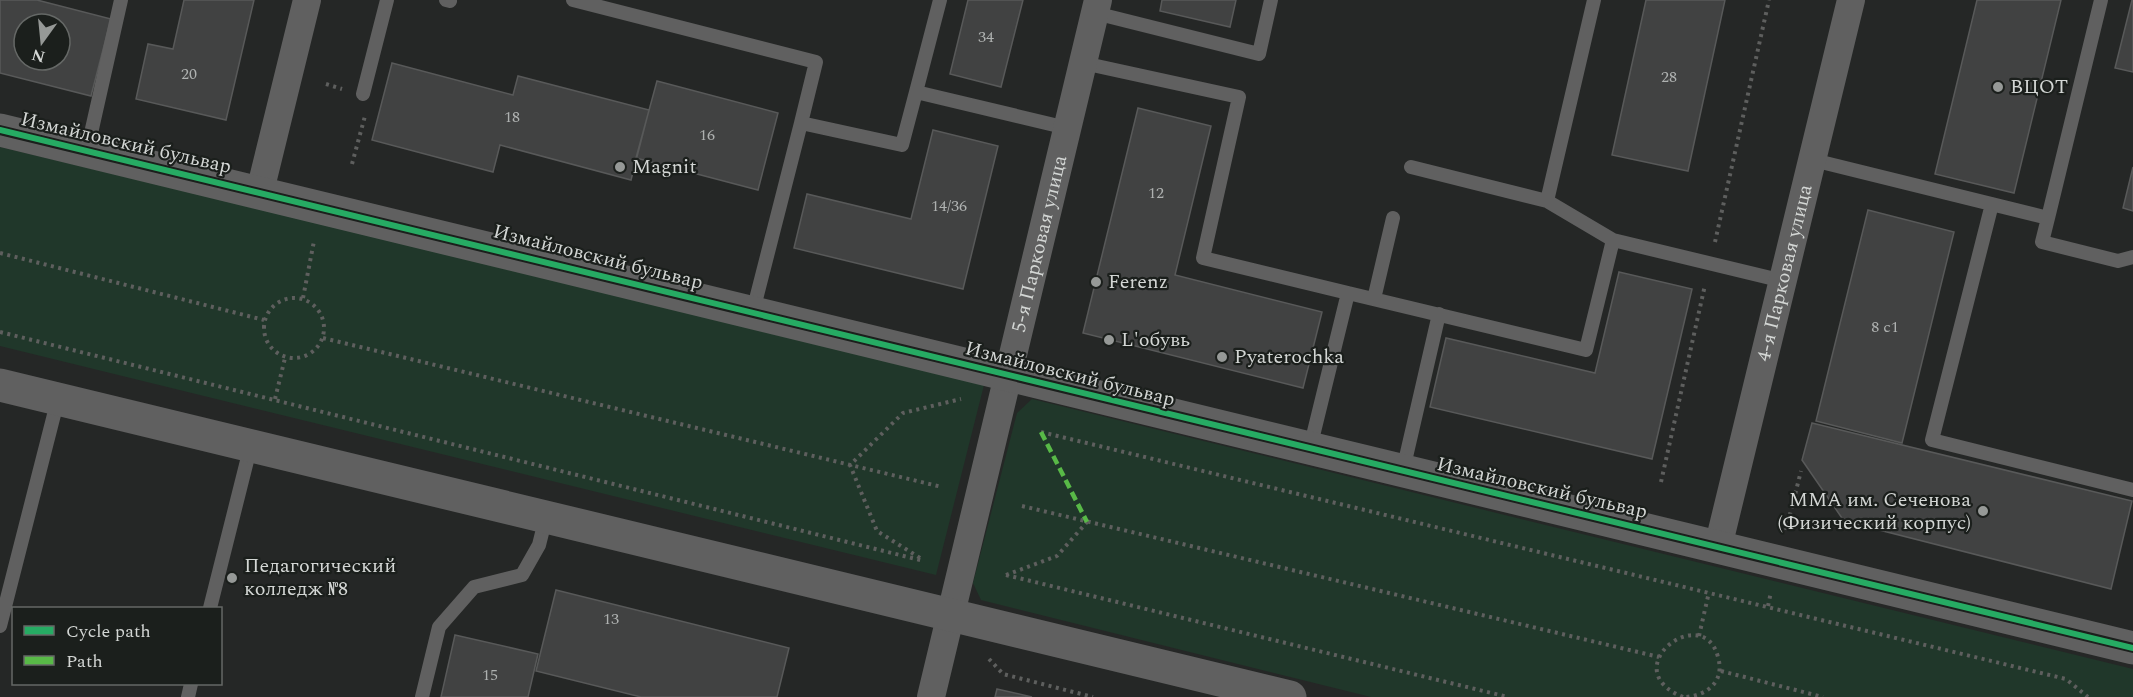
<svg xmlns="http://www.w3.org/2000/svg" width="2133" height="697" font-family="Spectral,serif">
  <style>
    .green { fill: #20372a }
    .building { fill: #414242; stroke: #585959; stroke-width: 1.5; fill-rule: evenodd }
    .lines { fill: none; stroke-linecap: round; stroke-linejoin: round }
    .path { stroke: #5e5f5e; stroke-width: 4; stroke-dasharray: 3 4.5; stroke-linecap: butt }
    .service { stroke: #606060; stroke-width: 14 }
    .minor { stroke: #606060; stroke-width: 28 }
    .tertiary { stroke: #606060; stroke-width: 33 }
    .quiet { stroke: #58b947; stroke-width: 4.5; stroke-dasharray: 9 4.5; stroke-linecap: butt }
    .cycleway-casing { stroke: #1b1f1c; stroke-width: 10 }
    .cycleway { stroke: #26ab63; stroke-width: 6 }
    .poi-dot { fill: #969997; stroke: #1b1f1c; stroke-width: 2 }
    .labels { text-anchor: middle; dominant-baseline: central; stroke-width: 4.5; stroke-linejoin: round; paint-order: stroke }
    .number-label { font-size: 16px; fill: #aeb1b0 }
    .poi-label { font-size: 20px; fill: #d3d6d4; stroke: #1b1f1c; text-anchor: start }
    .street-label { font-size: 20px; fill: #d3d6d4; stroke: #1b1f1c }
  </style>
  <rect width="100%" height="100%" fill="#252726"/>
  <path class="green" d="M0 147 985 381 936 575 0 346Z
    M1032 399 2133 669V697H1371L981 600 973 583 1017 413Z"/>
  <path class="building" d="M0 0H37L111 19 91 96 0 73ZM24 24H60V60H24Z
    M184 0H254L226 120 136 99 148 44 173 49Z
    M968 0H1023L1001 87 950 74Z
    M1162 0H1236L1230 27 1160 11Z
    M1646 0H1725L1688 171 1612 155Z
    M1977 0H2061L2014 193 1935 174Z
    M2132 0H2133V72L2115 68Z
    M392 63 513 95 518 76 649 110 631 180 500 145 493 172 372 140Z
    M657 81 778 113 758 190 636 158Z
    M1138 108 1211 126 1175 275 1322 312 1303 388 1083 333Z
    M933 130 998 146 963 289 794 248 807 194 911 219Z
    M2133 167V211L2123 208Z
    M1868 210 1954 232 1902 443 1816 421Z
    M1619 272 1692 289 1652 459 1430 407 1446 338 1595 373Z
    M1812 423 2132 501 2111 589 1844 521 1802 460Z
    M556 590 789 648 777 697H641L536 671Z
    M455 635 538 654 528 697H441Z
    M997 689 1032 697H995Z"/>
  <g class="lines">
    <path class="path" d="M326 84 342 89
      M352 164 365 116
      M1715 242 1769 0
      M0 253 264 320
      M264 328a30 30 0 1 1 60 0a30 30 0 1 1-60 0Z
      M303 298 314 241
      M0 332 924 561
      M323 338 942 487
      M275 399 285 358
      M1041 432 2066 679 2088 697
      M1661 482 1705 285
      M1022 506 1659 657
      M1786 530 1801 471
      M920 558 877 531 850 465 903 413 961 399
      M1006 575 1508 697
      M1006 575 1057 556 1087 522
      M1768 606 1771 592
      M1699 636 1709 592
      M989 659 1003 674 1093 697
      M1721 671 1823 697
      M1683 697C1613 669 1703 600 1718 657 1725 681 1708 695 1686 697"/>
    <path class="service" d="M446 0 450 1
      M573 0 816 62 801 123
      M1095 13 1259 54 1271 0
      M1083 63 1239 97 1203 258 1348 293
      M916 92 940 0
      M363 94 387 0
      M87 151 121 0
      M1813 160 2048 218 2042 242 2118 261 2133 257
      M1411 167 1547 201 1613 240
      M1547 201 1594 0
      M1992 204 1932 440 2133 490
      M2048 218 2101 0
      M1374 299 1393 218
      M753 311 801 123 902 145 916 92 1067 128
      M1310 448 1348 293 1586 350 1613 240 1783 281
      M1403 470 1439 314
      M210 608 251 445
      M0 626 58 399
      M188 697 191 684
      M422 697 439 627 474 587 522 575 539 545 546 517"/>
    <g class="minor">
      <path d="M260 191 307 0"/>
      <path id="s1" d="M1718 547 1851 0"/>
      <path id="s2" d="M931 697 1098 0"/>
    </g>
    <path class="tertiary" d="M0 130 2133 648
      M0 385 1290 697"/>
    <path class="quiet" d="M1041 432 1087 522"/>
    <defs>
      <path id="cycleway" d="M0 130 2133 648"/>
    </defs>
    <use href="#cycleway" class="cycleway-casing"/>
    <use href="#cycleway" class="cycleway"/>
  </g>
  <g class="poi-dot">
    <circle cx="1998" cy="87" r="6"/>
    <circle cx="620" cy="167" r="6"/>
    <circle cx="1096" cy="282" r="6"/>
    <circle cx="1109" cy="340" r="6"/>
    <circle cx="1222" cy="357" r="6"/>
    <circle cx="1983" cy="511" r="6"/>
    <circle cx="232" cy="578" r="6"/>
  </g>
  <g class="labels">
    <g class="number-label">
      <text x="986" y="37">34</text>
      <text x="189" y="74">20</text>
      <text x="1669" y="77">28</text>
      <text x="512" y="117">18</text>
      <text x="707" y="135">16</text>
      <text x="1156" y="193">12</text>
      <text x="949" y="206">14/36</text>
      <text x="1885" y="327">8 с1</text>
      <text x="611" y="619">13</text>
      <text x="490" y="675">15</text>
    </g>
    <g class="poi-label">
      <text x="2010" y="87">ВЦОТ</text>
      <text x="632" y="167">Magnit</text>
      <text x="1108" y="282">Ferenz</text>
      <text x="1121" y="340">L'обувь</text>
      <text x="1234" y="357">Pyaterochka</text>
      <text x="1971" y="500" text-anchor="end">ММА им. Сеченова<tspan x="1971" dy="23">(Физический корпус)</tspan></text>
      <text x="244" y="566">Педагогический<tspan x="244" dy="23">колледж №8</tspan></text>
    </g>
    <g class="street-label">
      <text transform="translate(126 143) rotate(13)">Измайловский бульвар</text>
      <text stroke="none"><textPath href="#s2" startOffset="466">5-я Парковая улица</textPath></text>
      <text transform="translate(598 257) rotate(14)">Измайловский бульвар</text>
      <text stroke="none"><textPath href="#s1" startOffset="282">4-я Парковая улица</textPath></text>
      <text transform="translate(1070 374) rotate(14)">Измайловский бульвар</text>
      <text transform="translate(1542 488) rotate(13)">Измайловский бульвар</text>
    </g>
  </g>
  <rect x="12" y="607" width="210" height="78" fill="#1b1f1c" stroke="#656866" stroke-width="1.5"/>
  <rect x="24" y="626" width="30" height="9" fill="#26ab63" stroke="#656866" stroke-width="1.5"/>
  <text x="66" y="637" font-size="18" fill="#d3d6d4">Cycle path</text>
  <rect x="24" y="656" width="30" height="9" fill="#58b947" stroke="#656866" stroke-width="1.5"/>
  <text x="66" y="667" font-size="18" fill="#d3d6d4">Path</text>
  <g transform="translate(42 42) rotate(195)"><circle r="28" fill="#1b1f1c" stroke="#656866" stroke-width="1.5"/>
  <path d="M0-4.5L10 22L0 15L-10 22Z" fill="#969997"/>
  <text y="-9" font-size="16" font-weight="bold" text-anchor="middle" fill="#d3d6d4">N</text>
  </g>
</svg>
